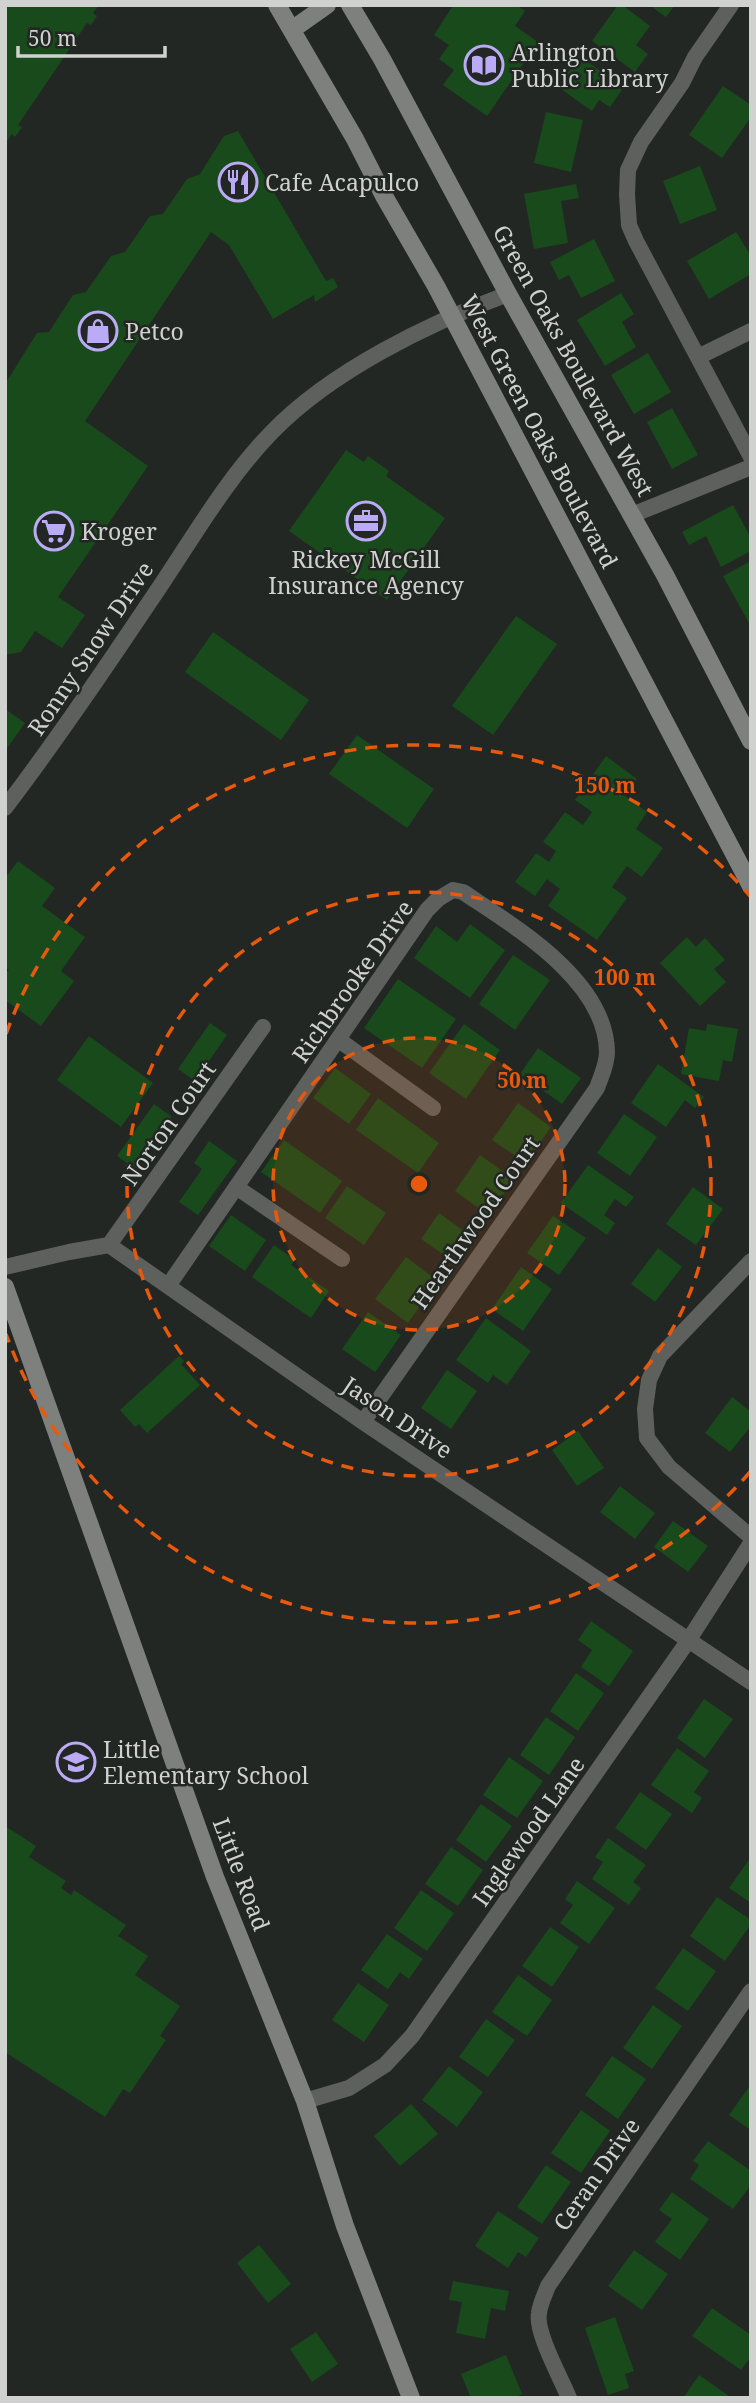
<svg xmlns="http://www.w3.org/2000/svg" width="756" height="2403" font-family="'Noto Serif',serif">
  <style>
    .building { fill: #184a1b }
    .lines { fill: none; stroke-linecap: round; stroke-linejoin: round }
    .street { stroke: #5e605d; stroke-width: 16 }
    .secondary { stroke: #7d807d; stroke-width: 18 }
    .ring { fill: none; stroke: #e8590c; stroke-width: 3.5; stroke-dasharray: 12 9 }
    .labels { text-anchor: middle; dominant-baseline: central; stroke-width: 5; stroke-linejoin: round; paint-order: stroke }
    .poi-label { font-size: 23px; fill: #d0d2d0; stroke: #232723; text-anchor: start }
    .street-label { font-size: 23px; fill: #d0d2d0; stroke: #232723 }
    .centre { fill: #e8590c; stroke: #232723; stroke-width: 3.5 }
    .ring-label { font-size: 21px; text-anchor: middle; font-weight: bold; fill: #e8590c; stroke: #232723; stroke-width: 5; stroke-linejoin: round; paint-order: stroke }
  </style>
  <rect width="100%" height="100%" fill="#232723"/>
  <path class="building" d="M9 5H99L93 13 97 16 91 25 87 23 18 125 22 127 15 137 12 134 5 144V11Z
    M450 5H516L525 11 515 26 538 42 487 116 443 85 454 70 439 59 449 45 434 35 452 7Z
    M618 5H622L650 26 636 45 648 54 635 72 592 41Z
    M649 5H675L666 17Z
    M579 56 624 87 610 107 599 100 592 111 558 87Z
    M723 86 751 105V117L722 158 689 135Z
    M546 112 583 120 571 172 534 163Z
    M238 131 326 281 333 278 338 287 315 302 314 295 273 319 229 245 211 232 85 421 148 466 58 597 85 615 62 648 35 631 21 652 5 655V384L37 333 49 332 73 295 86 292 111 256 125 252 150 216 163 214 187 179 200 174 224 136Z
    M700 166 717 210 680 224 663 181Z
    M576 184 579 198 561 201 568 243 534 249 524 194Z
    M736 232 751 256V274L709 299 687 261Z
    M594 239 615 281 581 298 569 275 559 280 550 262Z
    M621 293 634 314 622 322 636 347 605 366 577 320Z
    M648 353 671 392 634 414 611 375Z
    M672 408 698 455 672 469 647 422Z
    M346 450 364 462 368 456 389 471 386 476 445 518 387 600 289 531Z
    M733 505 751 538V551L721 567 706 536 689 545 682 532Z
    M751 561V622L749 623 723 576Z
    M516 616 557 644 493 735 452 706Z
    M213 632 309 700 281 740 185 672Z
    M5 709 25 723 5 751Z
    M357 735 434 789 407 828 329 774Z
    M606 756 637 779 625 796 647 812 636 829 663 848 642 877 627 866 612 887 627 898 597 940 548 906 560 889 547 879 535 896 515 882 536 853 549 862 556 851 543 842 565 812 583 825 592 812 575 800Z
    M18 861 55 888 42 906 85 937 61 971 74 981 41 1026 5 1000V974L9 970 5 967V878Z
    M470 924 505 950 470 998 414 958 436 926 457 942Z
    M687 937 696 947 705 938 725 960 714 969 726 982 700 1006 660 963Z
    M513 955 550 980 515 1030 479 1004Z
    M398 979 456 1019 422 1068 364 1028Z
    M210 1023 227 1035 195 1081 178 1069Z
    M464 1024 500 1050 466 1099 429 1073Z
    M707 1024 738 1029 732 1062 723 1060 719 1081 681 1074 689 1028 706 1031Z
    M89 1036 153 1083 121 1127 57 1080Z
    M538 1048 581 1078 562 1104 520 1074Z
    M658 1064 704 1097 695 1108 685 1100 666 1127 631 1103Z
    M335 1068 371 1094 349 1124 313 1098Z
    M378 1098 439 1143 418 1173 356 1130Z
    M518 1103 551 1127 526 1163 492 1140Z
    M154 1104 172 1117 135 1169 117 1156Z
    M624 1114 657 1137 630 1176 597 1153Z
    M284 1140 342 1181 320 1213 261 1172Z
    M209 1141 237 1161 198 1215 179 1202 202 1169 194 1163Z
    M480 1155 514 1179 488 1215 455 1191Z
    M588 1165 634 1197 626 1207 615 1199 604 1215 615 1223 607 1235 561 1203Z
    M347 1186 386 1213 364 1245 325 1218Z
    M693 1187 723 1209 696 1245 666 1224Z
    M439 1213 468 1234 450 1259 421 1239Z
    M231 1215 266 1240 245 1271 209 1246Z
    M553 1216 586 1238 559 1275 527 1253Z
    M274 1245 295 1260 291 1265 329 1291 311 1318 252 1277Z
    M658 1248 682 1267 655 1302 631 1284Z
    M406 1257 438 1281 408 1323 375 1299Z
    M521 1267 552 1289 523 1331 492 1309Z
    M368 1312 401 1335 375 1372 342 1349Z
    M486 1318 531 1351 507 1385 493 1375 488 1383 456 1360Z
    M179 1356 184 1361 181 1364 200 1385 147 1433 139 1424 135 1427 120 1410Z
    M447 1370 477 1391 451 1429 421 1408Z
    M732 1397 751 1412V1426L730 1452 705 1433Z
    M578 1431 604 1468 577 1486 552 1450Z
    M620 1486 655 1513 635 1539 600 1512Z
    M673 1521 708 1546 688 1572 654 1547Z
    M591 1621 633 1651 609 1686 581 1667 592 1650 578 1640Z
    M576 1673 604 1693 578 1731 550 1711Z
    M704 1699 733 1719 705 1758 677 1738Z
    M546 1717 575 1737 549 1775 520 1755Z
    M677 1748 709 1771 694 1792 702 1798 692 1813 651 1785Z
    M509 1757 543 1781 517 1818 483 1795Z
    M640 1792 672 1814 646 1850 615 1828Z
    M481 1804 512 1826 486 1862 456 1840Z
    M5 1826 36 1846 29 1857 66 1881 61 1888 71 1895 74 1890 126 1925 118 1936 148 1956 135 1975 180 2006 160 2036 166 2040 130 2093 123 2089 105 2117 5 2052Z
    M608 1838 646 1865 633 1882 641 1888 629 1905 592 1879 603 1862 595 1857Z
    M451 1847 483 1870 458 1906 425 1884Z
    M751 1857V1903L729 1888Z
    M577 1881 615 1908 589 1944 560 1923 573 1905 565 1899Z
    M421 1890 454 1913 427 1951 394 1928Z
    M717 1897 751 1920V1924L725 1961 690 1936Z
    M550 1927 579 1947 552 1987 522 1966Z
    M387 1934 423 1959 409 1979 400 1972 388 1989 361 1970Z
    M683 1948 716 1971 688 2011 655 1988Z
    M518 1975 552 2000 527 2036 492 2012Z
    M358 1983 389 2005 364 2042 332 2020Z
    M653 2005 682 2026 652 2069 623 2048Z
    M486 2019 515 2040 488 2077 459 2057Z
    M612 2056 646 2079 618 2119 585 2095Z
    M449 2066 483 2092 457 2127 422 2100Z
    M751 2084V2130L729 2115Z
    M411 2104 438 2134 400 2166 374 2136Z
    M581 2110 610 2131 581 2173 551 2153Z
    M708 2141 751 2171V2185L733 2209 690 2179 699 2165 693 2161Z
    M546 2165 571 2182 542 2224 517 2207Z
    M672 2192 709 2219 680 2260 655 2242 672 2219 659 2210Z
    M498 2211 539 2238 526 2257 518 2252 508 2268 475 2246Z
    M259 2245 291 2284 268 2303 237 2263Z
    M634 2250 668 2274 642 2310 608 2286Z
    M453 2281 509 2291 505 2311 491 2308 485 2339 456 2333 462 2302 449 2300Z
    M712 2308 751 2335V2357L741 2370 692 2336Z
    M615 2317 634 2371 625 2374 629 2388 608 2395 585 2328Z
    M316 2332 338 2364 312 2382 290 2349Z
    M506 2355 522 2394 514 2398H471L461 2374Z
    M699 2375 732 2398H683Z"/>
  <g class="lines">
    <path class="street" d="M731 5 695 57 682 83 641 142 628 170 627 194 629 225 636 241 751 457
      M698 357 751 331
      M632 515 751 467
      M5 808C61 734 112 658 163 582 197 531 229 476 272 432 331 371 429 323 508 294
      M339 1040 433 1108
      M236 1187 342 1259
      M109 1245 263 1027
      M751 1261 660 1356 649 1380 645 1409 647 1438 669 1467 751 1537
      M5 1267 69 1252 109 1245 363 1422 751 1682
      M168 1286 427 910 438 899 453 890 463 892C515 927 606 980 607 1052 607 1065 601 1076 597 1088L363 1422
      M305 2101 349 2088 385 2065 412 2036 688 1641 751 1543
      M569 2398C561 2378 535 2332 539 2313 540 2304 545 2294 548 2286L751 1991"/>
    <path class="secondary" d="M277 5 355 139 384 196 436 286 751 886
      M350 5 382 59 508 294 665 575 751 741
      M293 29 327 5
      M5 1287 215 1877 305 2101 345 2226 411 2398"/>
  </g>
  <circle cx="419" cy="1184" r="146" fill="#e8590c" fill-opacity=".12"/>
  <g class="ring">
    <circle cx="419" cy="1184" r="146"/>
    <circle cx="419" cy="1184" r="292"/>
    <path d="M750 1472A439 439 0 0 1 6 1334M6 1034A439 439 0 0 1 750 896"/>
  </g>
  <defs>
    <symbol id="library-ring" viewBox="-11 -11 22 22"><circle r="9.5" fill="#232723" stroke="#bbaaf6" stroke-width="1.5"/><path d="M-6-4Q-3-5.5-.7-3.5V5Q-3 3-6 4ZM6-4Q3-5.5 .7-3.5V5Q3 3 6 4Z" fill="#bbaaf6"/></symbol>
    <symbol id="restaurant-ring" viewBox="-11 -11 22 22"><circle r="9.5" fill="#232723" stroke="#bbaaf6" stroke-width="1.5"/><path d="M-5-6h1v4h1v-4h1v4h1v-4h1v5L-1.5 .5V6h-2V.5L-5-1ZM5-6V6H3V1.5H1.5Q1.5-4 5-6Z" fill="#bbaaf6"/></symbol>
    <symbol id="shop-ring" viewBox="-11 -11 22 22"><circle r="9.5" fill="#232723" stroke="#bbaaf6" stroke-width="1.5"/><path d="M-5-2.5h2.3a2.7 3.5 0 0 1 5.4 0H5L5.5 6h-11ZM-1.5-2.5h3a1.5 2.3 0 0 0-3 0Z" fill="#bbaaf6"/></symbol>
    <symbol id="office-ring" viewBox="-11 -11 22 22"><circle r="9.5" fill="#232723" stroke="#bbaaf6" stroke-width="1.5"/><path d="M-6-3h4V-5.5h4V-3h4V5H-6ZM-1-4.5V-3h2v-1.5ZM-6 0V1H6V0Z" fill="#bbaaf6"/></symbol>
    <symbol id="supermarket-ring" viewBox="-11 -11 22 22"><circle r="9.5" fill="#232723" stroke="#bbaaf6" stroke-width="1.5"/><path d="M-6-5.5h2.5l.6 2H6L4.5 2H-2.5L-4.4-4H-6ZM-1.5 3.2a1.3 1.3 0 1 0 .1 0ZM3 3.2a1.3 1.3 0 1 0 .1 0Z" fill="#bbaaf6"/></symbol>
    <symbol id="school-ring" viewBox="-11 -11 22 22"><circle r="9.5" fill="#232723" stroke="#bbaaf6" stroke-width="1.5"/><path d="M0-5L7-2L0 1L-7-2ZM-4 1L0 2.5L4 1V4Q0 6-4 4Z" fill="#bbaaf6"/></symbol>
  </defs>
  <g fill-rule="evenodd">
    <use href="#library-ring" x="462" y="43" width="44" height="44"/>
    <use href="#restaurant-ring" x="216" y="160" width="44" height="44"/>
    <use href="#shop-ring" x="76" y="309" width="44" height="44"/>
    <use href="#office-ring" x="344" y="499" width="44" height="44"/>
    <use href="#supermarket-ring" x="32" y="509" width="44" height="44"/>
    <use href="#school-ring" x="54" y="1740" width="44" height="44"/>
  </g>
  <g class="labels">
    <g class="poi-label">
      <text x="511" y="52">Arlington<tspan x="511" dy="26">Public Library</tspan></text>
      <text x="265" y="182">Cafe Acapulco</text>
      <text x="125" y="331">Petco</text>
      <text x="81" y="531">Kroger</text>
      <text x="366" y="559" text-anchor="middle">Rickey McGill<tspan x="366" dy="26">Insurance Agency</tspan></text>
      <text x="103" y="1749">Little<tspan x="103" dy="26">Elementary School</tspan></text>
    </g>
    <g class="street-label">
      <text transform="translate(574 360) rotate(61)">Green Oaks Boulevard West</text>
      <text transform="translate(540 431) rotate(62)">West Green Oaks Boulevard</text>
      <text transform="translate(90 648) rotate(-56)">Ronny Snow Drive</text>
      <text transform="translate(352 981) rotate(-55)">Richbrooke Drive</text>
      <text transform="translate(168 1123) rotate(-55)">Norton Court</text>
      <text transform="translate(475 1222) rotate(-55)">Hearthwood Court</text>
      <text transform="translate(398 1417) rotate(34)">Jason Drive</text>
      <text transform="translate(528 1831) rotate(-55)">Inglewood Lane</text>
      <text transform="translate(242 1874) rotate(69)">Little Road</text>
      <text transform="translate(596 2174) rotate(-55)">Ceran Drive</text>
    </g>
  </g>
  <circle cx="419" cy="1184" r="10" class="centre"/>
  <g class="ring-label">
    <text x="605" y="793">150 m</text>
    <text x="625" y="985">100 m</text>
    <text x="522" y="1088">50 m</text>
  </g>
  <rect width="756" height="2403" fill="none" stroke="#d0d2d0" stroke-width="14"/>
  <path d="M18 46v10h147v-10" fill="none" stroke="#d0d2d0" stroke-width="3.5"/>
  <text x="28" y="46" font-size="21" fill="#d0d2d0" stroke="#232723" stroke-width="5" paint-order="stroke">50 m</text>
</svg>
